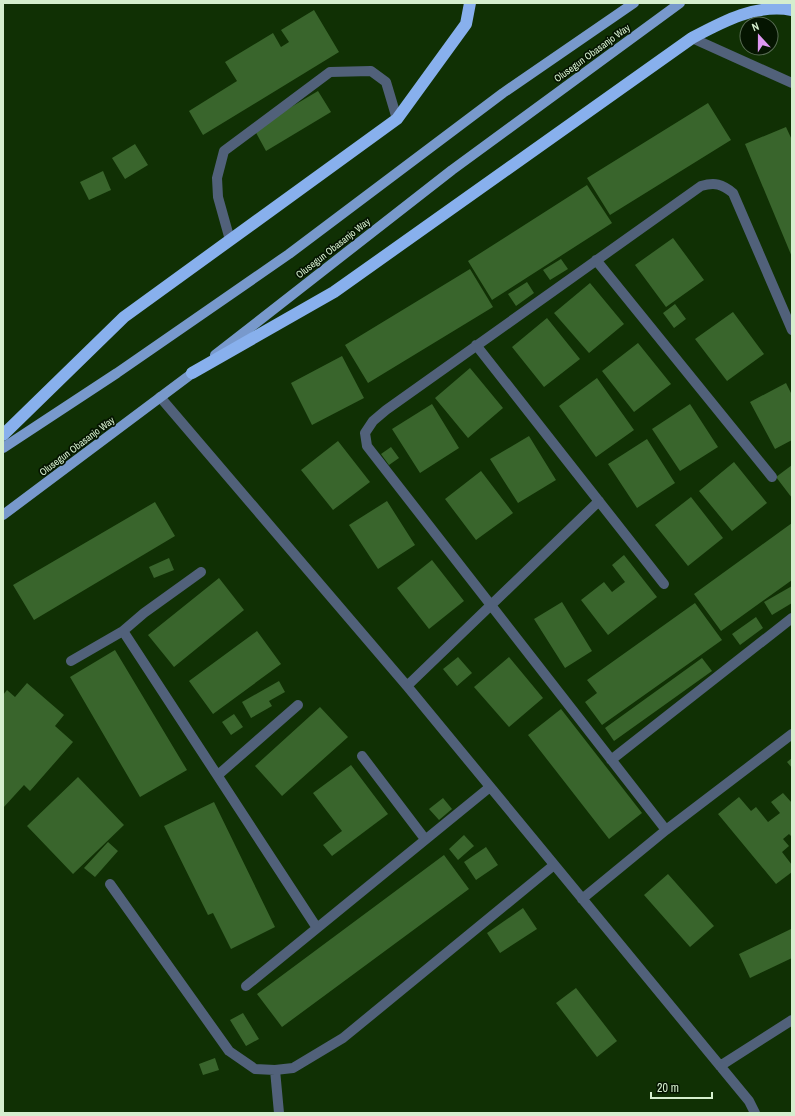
<svg xmlns="http://www.w3.org/2000/svg" width="795" height="1116" font-family="'Archivo Narrow',sans-serif">
  <style>
    .building { fill: #39652c }
    .lines { fill: none; stroke-linecap: round; stroke-linejoin: round }
    .minor { stroke: #51617a; stroke-width: 10 }
    .major { stroke: #7899cc; stroke-width: 10 }
    .highway { stroke: #88b0ed; stroke-width: 12 }
    .labels { text-anchor: middle; dominant-baseline: central; stroke-width: 3.5; stroke-linejoin: round; paint-order: stroke }
    .street-label { font-size: 10px; fill: #d5eece; stroke: #051501 }
  </style>
  <rect width="100%" height="100%" fill="#103004"/>
  <path class="building" d="M314 10 339 52 203 135 189 111 237 81 225 62 273 33 281 47 289 42 281 30Z
    M318 91 331 112 266 151 254 129Z
    M708 103 731 140 610 215 587 178Z
    M786 127 792 140V257L745 144Z
    M135 144 148 165 125 179 112 158Z
    M103 171 111 190 89 200 80 182Z
    M587 185 612 223 492 300 468 261Z
    M673 238 704 280 666 307 635 265Z
    M561 259 568 269 550 280 543 270Z
    M470 269 493 307 368 383 345 345Z
    M527 282 534 293 516 306 508 294Z
    M590 283 624 324 589 353 554 313Z
    M675 304 686 319 674 328 663 313Z
    M733 312 764 354 727 381 695 339Z
    M547 318 580 359 544 387 512 347Z
    M638 343 671 384 634 412 602 371Z
    M342 356 364 398 312 425 291 383Z
    M470 368 503 408 468 438 435 398Z
    M597 378 634 430 596 457 559 406Z
    M786 383 792 395V440L775 449 750 402Z
    M432 404 459 448 420 473 392 429Z
    M690 404 718 447 680 471 652 429Z
    M529 436 556 480 518 503 490 459Z
    M647 439 675 483 637 508 608 464Z
    M338 441 370 482 333 510 301 470Z
    M391 447 399 458 389 465 381 454Z
    M734 462 767 503 732 531 699 491Z
    M792 465V498L776 477Z
    M481 471 513 513 476 540 445 499Z
    M691 497 723 538 688 566 655 525Z
    M387 501 415 545 378 569 349 525Z
    M155 502 175 536 34 620 13 585Z
    M792 523V580L721 631 694 594Z
    M624 555 657 597 608 635 581 600 604 582 612 592 625 582 612 565Z
    M169 558 174 570 154 578 149 567Z
    M432 560 464 601 429 629 397 588Z
    M219 578 244 610 174 667 148 635Z
    M792 586V603L772 615 764 602Z
    M562 602 592 651 565 668 534 619Z
    M695 603 722 640 602 725 585 702 597 693 587 680Z
    M756 617 763 628 740 645 732 634Z
    M257 631 281 664 213 714 189 681Z
    M115 650 187 770 140 797 70 677Z
    M458 657 472 673 457 686 443 669Z
    M509 657 543 698 509 727 474 687Z
    M702 658 712 671 614 741 605 728Z
    M279 681 285 692 269 701 272 706 251 718 242 702Z
    M27 683 64 715 55 726 73 742 30 791 24 785 3 808V695L7 690 15 697Z
    M320 707 348 737 282 796 255 766Z
    M561 709 642 813 609 839 528 735Z
    M234 714 243 727 231 735 222 722Z
    M792 758V768L787 762Z
    M351 765 388 814 332 856 323 845 342 831 313 793Z
    M78 777 124 825 73 874 27 826Z
    M783 793 792 803V837L789 834 783 839 789 846 782 852 792 865V872L776 884 718 814 739 797 751 811 756 807 768 822 780 813 771 802Z
    M443 798 452 809 439 820 429 809Z
    M214 802 275 927 231 949 213 913 208 915 164 826Z
    M464 835 474 846 458 860 449 849Z
    M108 842 118 851 95 877 84 868Z
    M486 847 498 865 476 880 464 862Z
    M444 855 469 889 282 1027 257 994Z
    M668 874 714 926 690 947 644 895Z
    M523 908 537 929 500 953 487 933Z
    M791 929 792 958 750 978 739 954Z
    M576 988 617 1041 597 1057 556 1003Z
    M243 1013 259 1039 246 1046 230 1020Z
    M215 1058 219 1070 203 1075 199 1064Z"/>
  <g class="lines">
    <path class="minor" d="M692 38 792 83
      M230 240 218 197 217 178 224 151 330 72 371 71 386 82 397 119
      M596 260 772 477
      M476 345 664 584
      M160 397 407 686 749 1101 755 1113
      M201 572 144 613 123 631 317 928
      M71 661 123 631
      M407 686 599 501
      M362 756 425 839
      M611 760 792 618
      M218 775 298 705
      M666 830 367 446 365 433 373 421 386 410 701 186C715 182 722 184 733 193L792 330
      M110 884 229 1051 255 1069 275 1070 293 1068 343 1038 554 865
      M582 899 666 830 792 734
      M246 986 490 787
      M720 1066 792 1020
      M275 1070 279 1113"/>
    <path class="major" d="M215 355 452 170 680 3
      M3 448 117 373 289 254 503 93 634 3
      M3 515 198 369"/>
    <path class="highway" d="M192 373 334 292 692 38C722 22 757 3 792 10
      M3 435 124 317 397 119 466 24 470 3"/>
  </g>
  <g class="labels">
    <g class="street-label">
      <text transform="translate(592 53) rotate(-36)">Olusegun Obasanjo Way</text>
      <text transform="translate(333 248) rotate(-38)">Olusegun Obasanjo Way</text>
      <text transform="translate(77 446) rotate(-37)">Olusegun Obasanjo Way</text>
    </g>
  </g>
  <rect width="795" height="1116" fill="none" stroke="#d5eece" stroke-width="8"/>
  <g transform="translate(759 36) rotate(339)"><circle r="19" fill="#051501" stroke="#586c53"/>
  <path d="M0-3L7 15L0 10L-7 15Z" fill="#de98f2"/>
  <text y="-6" font-size="11" font-weight="bold" text-anchor="middle" fill="#d5eece">N</text>
  </g>
  <path d="M651 1092v6h61v-6" fill="none" stroke="#d5eece" stroke-width="2"/>
  <text x="657" y="1092" font-size="12" fill="#d5eece" stroke="#051501" stroke-width="3" paint-order="stroke">20 m</text>
</svg>
